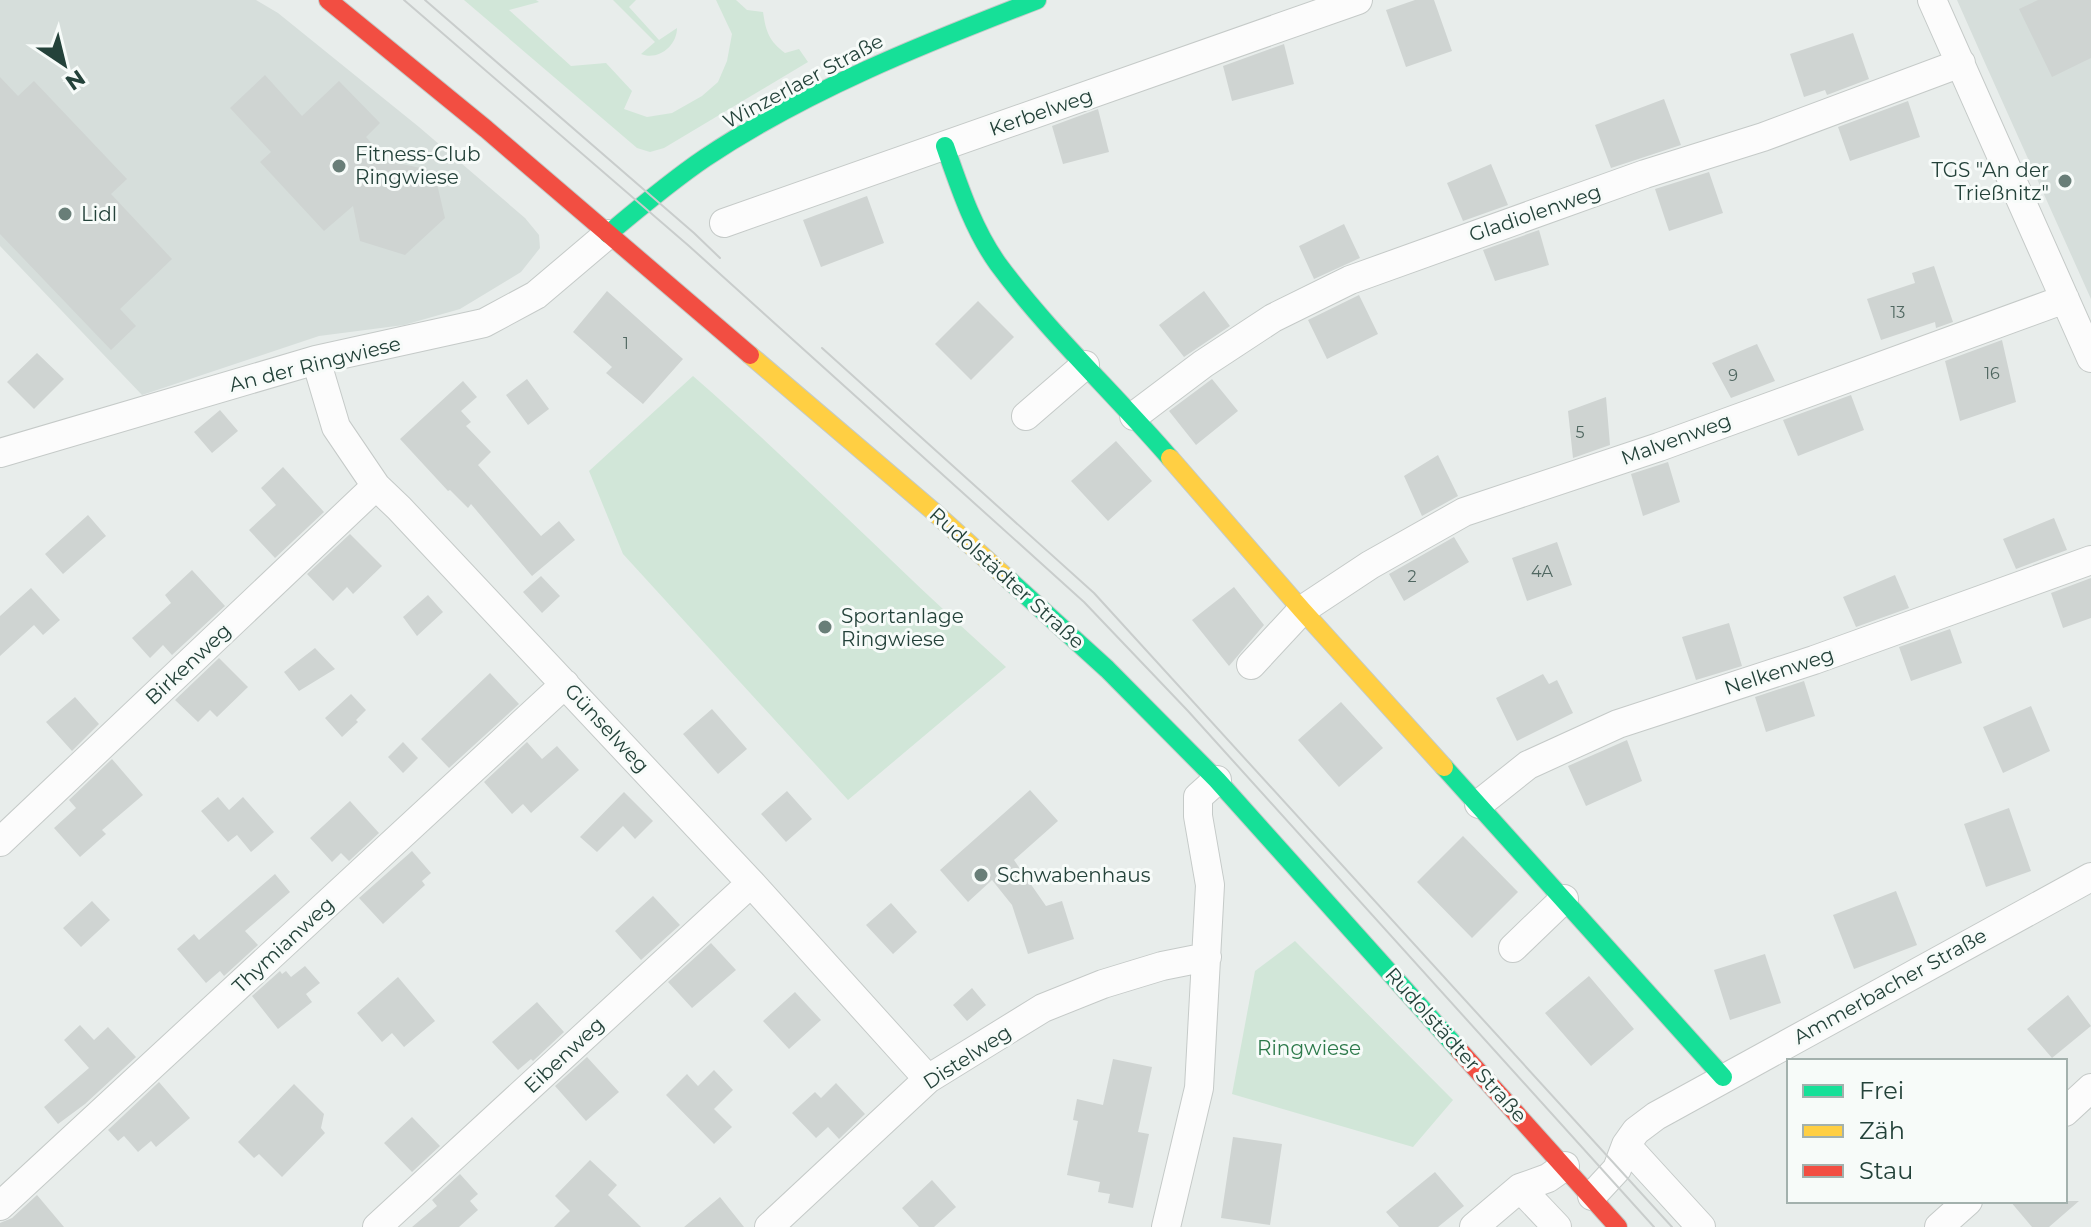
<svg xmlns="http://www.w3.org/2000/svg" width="2091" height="1227" font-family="Montserrat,sans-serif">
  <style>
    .built { fill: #d6dedb }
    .green { fill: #d1e6d8 }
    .building { fill: #cfd4d2 }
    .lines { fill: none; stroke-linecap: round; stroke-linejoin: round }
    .street-casing { stroke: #c5cac8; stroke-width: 30 }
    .fast-casing { stroke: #c3cbc8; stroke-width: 20 }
    .slow-casing { stroke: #c3cbc8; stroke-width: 20 }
    .jam-casing { stroke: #c3cbc8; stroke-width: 20 }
    .street { stroke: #fcfcfc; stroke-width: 28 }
    .fast { stroke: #16e098; stroke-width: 18 }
    .slow { stroke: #ffcf43; stroke-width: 18 }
    .jam { stroke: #f24e42; stroke-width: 18 }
    .tram { stroke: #c9cdcc; stroke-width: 2 }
    .poi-dot { fill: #697e78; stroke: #f7fbf9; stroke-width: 3 }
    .labels { text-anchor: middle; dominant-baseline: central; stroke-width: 6; stroke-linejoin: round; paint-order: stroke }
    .number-label { font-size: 16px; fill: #506761 }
    .street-label { font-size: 20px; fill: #24423a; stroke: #f7fbf9 }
    .poi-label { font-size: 20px; fill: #24423a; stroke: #f7fbf9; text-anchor: start }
    .park-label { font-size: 20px; fill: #2d7a4b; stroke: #f7fbf9 }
  </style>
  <rect width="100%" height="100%" fill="#e8edeb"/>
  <path class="built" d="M0 0H256L278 13 419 127 525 218 539 235 540 248 521 272 460 309 404 325 319 336 142 395 0 246Z
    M1957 0H2091V299L1985 63Z"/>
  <path class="green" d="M464 0H536L539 2 509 10 571 66 606 63 632 91 624 109 647 117 672 113 702 96 718 82 727 61 732 34 716 0H736L747 10 763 12C766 32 769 41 785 53L799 49 808 62 664 148 650 152 637 148Z
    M613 0H636L629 7 659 40 677 28C677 46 658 61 641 54L655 42Z
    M693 376C801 470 900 572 1006 667L848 800 623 554 589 471Z
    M1295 941 1453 1100 1413 1147 1232 1094 1255 971Z"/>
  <path class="building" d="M1415 0H1434L1452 51 1406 67 1386 10Z
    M2038 0H2091V58L2052 77 2019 9Z
    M1853 33 1869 79 1827 95 1825 90 1804 97 1790 54Z
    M1284 44 1294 84 1232 101 1223 66Z
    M265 75 302 116 339 81 380 123 366 137 389 161 434 171 445 218 405 255 360 241 353 206 324 231 260 162 271 152 230 108Z
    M0 77 18 96 34 81 127 179 111 194 172 259 120 309 136 326 111 350 0 234Z
    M1664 99 1681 145 1611 168 1595 125Z
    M1908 101 1920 137 1850 161 1838 127Z
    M1098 109 1109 152 1063 164 1052 126Z
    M1491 164 1508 205 1463 221 1447 183Z
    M1709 172 1723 213 1669 231 1655 189Z
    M867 196 884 243 821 267 803 220Z
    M1344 224 1360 258 1314 279 1299 246Z
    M1539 230 1549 265 1495 281 1483 250Z
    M1934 266 1953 322 1936 328 1935 322 1881 340 1867 299 1915 283 1912 273Z
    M607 291 683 359 643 404 606 373 612 367 573 332Z
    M1204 291 1230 326 1184 357 1159 325Z
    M1359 295 1378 334 1327 359 1308 320Z
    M978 301 1014 337 971 380 935 344Z
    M2002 340 2016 402 1960 421 1945 361Z
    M1757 344 1775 381 1731 398 1712 363Z
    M37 353 64 379 34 409 7 382Z
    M527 379 549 409 528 425 506 395Z
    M1212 379 1238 411 1196 445 1169 411Z
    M463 381 477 397 461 411 471 422 466 426 491 452 478 465 541 536 559 521 575 540 532 576 471 504 468 508 450 490 448 491 400 439Z
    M1851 395 1864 430 1798 456 1783 420Z
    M1606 397 1610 445 1573 458 1568 411Z
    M220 410 238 431 212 453 194 432Z
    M1116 441 1152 481 1108 521 1071 481Z
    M1438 455 1458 496 1422 516 1404 476Z
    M1668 462 1680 502 1643 516 1631 474Z
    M283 467 324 512 275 558 249 530 276 505 261 488Z
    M88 515 106 536 63 574 45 554Z
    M2054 518 2067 550 2016 569 2003 539Z
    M350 534 382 566 353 594 347 587 333 601 307 574Z
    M1454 537 1469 562 1404 601 1389 574Z
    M1557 542 1572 585 1527 601 1512 558Z
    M192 570 225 606 172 655 163 645 150 658 132 638 171 603 165 595Z
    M1895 575 1909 608 1856 627 1843 597Z
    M541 576 560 596 542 613 523 592Z
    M2091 578V618L2063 628 2051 593Z
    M1234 587 1264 625 1229 666 1192 620Z
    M31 588 60 620 43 635 34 625 0 656V616Z
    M428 595 443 612 417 636 403 617Z
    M1729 623 1742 666 1696 680 1682 637Z
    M1950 629 1962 663 1911 681 1899 647Z
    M315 648 335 669 299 691 284 672Z
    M219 658 248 687 217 717 210 710 198 722 175 700Z
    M490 673 519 704 449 768 421 739Z
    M1543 674 1549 684 1557 680 1573 713 1517 741 1496 698Z
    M1804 681 1815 716 1766 732 1755 697Z
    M351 694 366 710 356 720 358 722 342 737 325 718Z
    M75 697 99 724 72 751 46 722Z
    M1341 702 1383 748 1339 787 1298 740Z
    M2031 706 2050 751 2003 773 1983 727Z
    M712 709 747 749 718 774 683 734Z
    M1627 740 1642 781 1586 806 1568 766Z
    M403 742 418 758 403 773 388 757Z
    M527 742 542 759 557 746 579 770 531 813 523 804 512 814 484 782Z
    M112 759 143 795 102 830 106 834 80 857 54 828 76 808 69 800Z
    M1030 790 1058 821 1014 860 1046 906 1062 901 1074 939 1028 954 1012 905 992 880 968 902 940 870Z
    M787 791 812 819 786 842 761 814Z
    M624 792 653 821 635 839 623 826 597 852 580 837Z
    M218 797 229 810 243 797 274 832 251 852 237 835 228 842 201 811Z
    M350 801 379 833 349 861 341 853 332 862 310 838Z
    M2009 808 2031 871 1986 887 1964 824Z
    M1463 836 1518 892 1472 938 1417 882Z
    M412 851 431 873 422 881 425 885 383 924 359 898Z
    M275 874 290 892 245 931 258 945 224 976 220 971 206 983 177 949 194 934 199 940Z
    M1896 891 1917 945 1854 969 1833 915Z
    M653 896 680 925 641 960 615 931Z
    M92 901 110 920 81 947 63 928Z
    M891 903 917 932 893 954 866 925Z
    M711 943 736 970 692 1008 668 982Z
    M1765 954 1781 1003 1730 1020 1714 970Z
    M305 966 320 983 306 994 312 1002 278 1029 252 996 280 971 282 974 286 971 291 977Z
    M1589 976 1634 1029 1591 1066 1545 1013Z
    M398 977 435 1021 404 1047 392 1033 382 1042 357 1013Z
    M972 988 986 1005 967 1021 953 1005Z
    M795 992 821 1020 789 1049 763 1021Z
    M2068 995 2091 1026 2052 1058 2027 1029Z
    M537 1002 564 1032 533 1061 531 1059 518 1070 492 1042Z
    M80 1025 94 1040 108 1027 136 1057 85 1104 58 1124 44 1107 89 1068 64 1040Z
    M587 1057 619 1092 586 1121 555 1086Z
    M1113 1059 1152 1067 1138 1132 1149 1134 1133 1208 1108 1203 1110 1194 1098 1192 1100 1182 1067 1175 1078 1121 1073 1120 1077 1099 1103 1105Z
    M714 1070 733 1090 714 1109 732 1127 714 1144 666 1095 687 1074 698 1086Z
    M159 1082 190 1118 156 1147 151 1141 138 1152 124 1136 118 1141 108 1130Z
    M836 1083 865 1114 839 1139 828 1127 816 1138 792 1113 815 1092 821 1098Z
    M294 1084 324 1114 321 1128 325 1133 282 1177 259 1154 254 1158 238 1142Z
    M412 1117 440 1146 412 1172 384 1143Z
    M1233 1137 1282 1144 1270 1225 1221 1218Z
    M590 1160 617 1185 608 1195 641 1227H554L570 1211 555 1196Z
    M1435 1172 1464 1206 1438 1227H1399L1386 1212Z
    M460 1174 478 1194 470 1201 478 1210 459 1227H412L437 1206 432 1200Z
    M932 1180 956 1207 934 1227H919L902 1208Z
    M37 1195 64 1227H0V1223L12 1218Z
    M720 1197 744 1227H684Z
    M2010 1201H2079L2049 1227H2032Z"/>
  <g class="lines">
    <defs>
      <path id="street" d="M1932 0 2091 358
        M724 223 1358 0
        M316 360 336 427 376 486 399 508 751 883 928 1079
        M1026 416 1085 365
        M1134 416 1203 364 1273 318 1350 280 1645 174 1763 137 1961 63
        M0 453 316 360 484 323 536 295 608 234
        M1251 665 1302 610 1370 565 1464 512 1659 447 2065 299
        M1479 804 1528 765 1618 724 1814 660 2091 560
        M0 842 376 486
        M1513 948 1564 899
        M2065 1112 2091 1088
        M1626 1145 1701 1227
        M1520 1188 1557 1227
        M1592 1196 1617 1169 1626 1145 1636 1131 1656 1116 2091 877
        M0 1206 565 684
        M377 1227 751 883
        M769 1227 928 1079 1043 1008 1103 984 1162 966 1207 957
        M1166 1227 1199 1088 1210 885 1198 816V797L1217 780
        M1474 1227 1520 1188 1548 1178 1565 1166
        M1939 1227 1968 1201"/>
      <path id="fast" d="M945 146C959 186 973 229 998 264 1049 333 1114 393 1170 458
        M608 234C639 208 671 181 705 158 807 90 923 44 1037 0
        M1008 579 1107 669 1217 780 1459 1050
        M1444 767 1723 1077"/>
      <path id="slow" d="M750 355 933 511 1008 579
        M1170 458 1302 610 1444 767"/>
      <path id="jam" d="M328 0 486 129 750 355
        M1459 1050 1618 1227"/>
    </defs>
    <use href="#street" class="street-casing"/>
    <use href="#fast" class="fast-casing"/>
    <use href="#slow" class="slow-casing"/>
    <use href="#jam" class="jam-casing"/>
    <use href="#street" class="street"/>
    <use href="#fast" class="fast"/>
    <use href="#slow" class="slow"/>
    <use href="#jam" class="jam"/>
    <path class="tram" d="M404 0 689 246 1084 602 1188 711 1654 1227
      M425 0 694 233 720 258
      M822 348 1094 593 1672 1227"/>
  </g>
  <g class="poi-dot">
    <circle cx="339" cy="166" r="8"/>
    <circle cx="2065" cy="181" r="8"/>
    <circle cx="65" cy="214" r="8"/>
    <circle cx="825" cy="627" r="8"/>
    <circle cx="981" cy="875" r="8"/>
  </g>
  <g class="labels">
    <g class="number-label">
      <text x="1898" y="312">13</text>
      <text x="626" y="343">1</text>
      <text x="1992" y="373">16</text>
      <text x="1733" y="375">9</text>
      <text x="1580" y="432">5</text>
      <text x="1542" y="571">4A</text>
      <text x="1412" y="576">2</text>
    </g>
    <g class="street-label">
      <text transform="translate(803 81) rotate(-28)">Winzerlaer Straße</text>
      <text transform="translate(1041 112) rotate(-19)">Kerbelweg</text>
      <text transform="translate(1535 213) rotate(-19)">Gladiolenweg</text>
      <text transform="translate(315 364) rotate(-14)">An der Ringwiese</text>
      <text transform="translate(1676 439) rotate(-20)">Malvenweg</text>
      <text transform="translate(1007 578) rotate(42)">Rudolstädter Straße</text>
      <text transform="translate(188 664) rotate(-43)">Birkenweg</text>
      <text transform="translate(1779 671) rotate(-18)">Nelkenweg</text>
      <text transform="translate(607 728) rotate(47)">Günselweg</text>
      <text transform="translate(283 945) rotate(-43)">Thymianweg</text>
      <text transform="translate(1890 986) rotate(-29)">Ammerbacher Straße</text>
      <text transform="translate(1456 1045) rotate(48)">Rudolstädter Straße</text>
      <text transform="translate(564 1055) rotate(-43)">Eibenweg</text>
      <text transform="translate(967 1057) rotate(-33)">Distelweg</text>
    </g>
    <g class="poi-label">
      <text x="355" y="154">Fitness-Club<tspan x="355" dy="23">Ringwiese</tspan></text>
      <text x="2049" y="170" text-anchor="end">TGS "An der<tspan x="2049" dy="23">Trießnitz"</tspan></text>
      <text x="81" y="214">Lidl</text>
      <text x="841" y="616">Sportanlage<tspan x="841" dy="23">Ringwiese</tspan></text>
      <text x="997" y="875">Schwabenhaus</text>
    </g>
    <g class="park-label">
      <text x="1309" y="1048">Ringwiese</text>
    </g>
  </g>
  <rect x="1787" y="1059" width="280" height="144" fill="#f7fbf9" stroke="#a3b1ad" stroke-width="2"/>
  <rect x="1803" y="1085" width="40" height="12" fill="#16e098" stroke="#a3b1ad" stroke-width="2"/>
  <text x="1859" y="1099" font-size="24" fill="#24423a">Frei</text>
  <rect x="1803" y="1125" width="40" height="12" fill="#ffcf43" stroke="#a3b1ad" stroke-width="2"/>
  <text x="1859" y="1139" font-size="24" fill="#24423a">Zäh</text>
  <rect x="1803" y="1165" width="40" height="12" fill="#f24e42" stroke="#a3b1ad" stroke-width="2"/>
  <text x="1859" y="1179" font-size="24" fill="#24423a">Stau</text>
  <g transform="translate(64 64) rotate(145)" stroke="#f7fbf9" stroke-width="6" paint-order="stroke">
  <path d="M0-6L14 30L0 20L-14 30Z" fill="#24423a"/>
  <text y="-12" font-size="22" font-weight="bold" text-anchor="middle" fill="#24423a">N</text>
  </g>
</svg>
